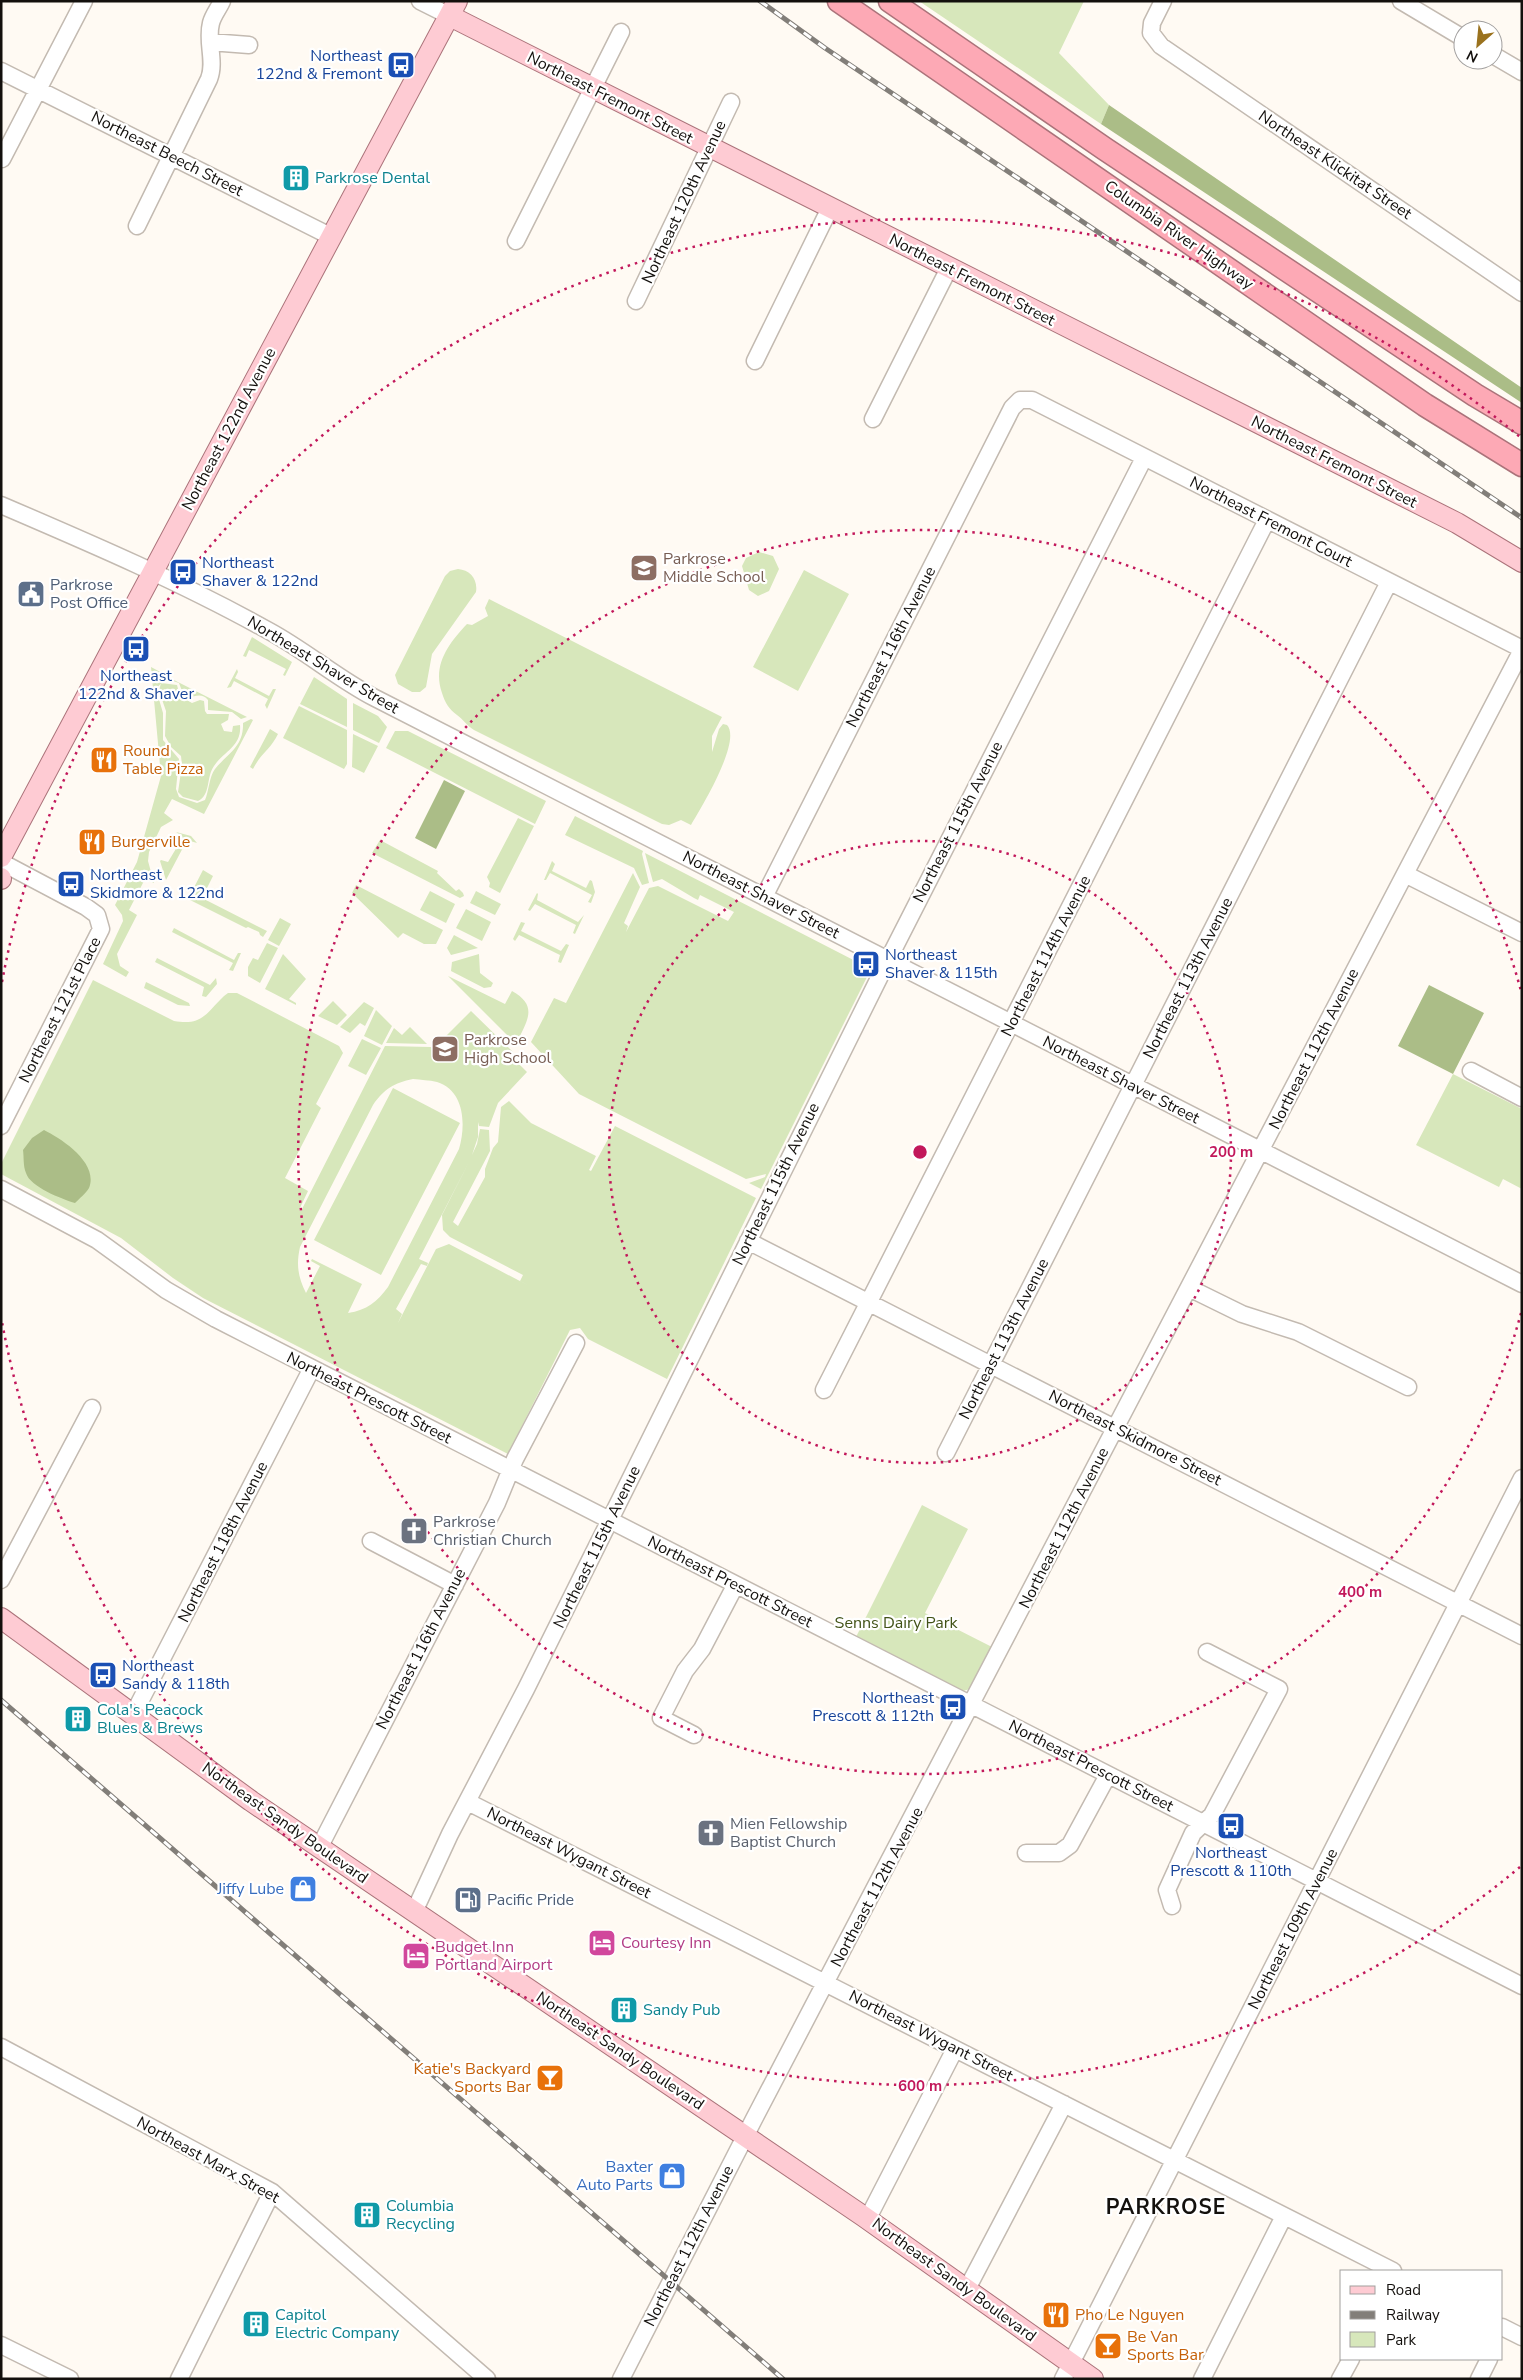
<svg xmlns="http://www.w3.org/2000/svg" width="1523" height="2380" font-family="'Nunito Sans',sans-serif">
  <style>
    .green { fill: #d7e7bb; fill-rule: evenodd }
    .forest { fill: #abbd87 }
    .lines { fill: none; stroke-linecap: round; stroke-linejoin: round }
    .minor-casing { stroke: #c3bab1; stroke-width: 19 }
    .major-casing { stroke: #ab737a; stroke-width: 22 }
    .highway-casing { stroke: #ab737a; stroke-width: 25 }
    .minor { stroke: #fff; stroke-width: 16 }
    .major { stroke: #fecbd3; stroke-width: 20 }
    .highway { stroke: #fda9b5; stroke-width: 22 }
    .rail-casing { stroke: #827e79; stroke-width: 5 }
    .rail { stroke: #fff; stroke-width: 3; stroke-dasharray: 9; stroke-linecap: butt }
    .ring { fill: none; stroke: #c2185b; stroke-width: 2.5; stroke-dasharray: 2.5 5 }
    .labels { text-anchor: middle; dominant-baseline: central; stroke-width: 4.5; stroke-linejoin: round; paint-order: stroke }
    .transit-label { font-size: 16px; fill: #164399; stroke: #fff; text-anchor: start }
    .street-label { font-size: 16px; fill: #13100d; stroke: #fff }
    .culture-label { font-size: 16px; fill: #0d838f; stroke: #fff; text-anchor: start }
    .education-label { font-size: 16px; fill: #785e54; stroke: #fff; text-anchor: start }
    .service-label { font-size: 16px; fill: #4e5e75; stroke: #fff; text-anchor: start }
    .food-label { font-size: 16px; fill: #c56008; stroke: #fff; text-anchor: start }
    .worship-label { font-size: 16px; fill: #5b616d; stroke: #fff; text-anchor: start }
    .park-label { font-size: 16px; fill: #425318; stroke: #fff }
    .shop-label { font-size: 16px; fill: #366cbe; stroke: #fff; text-anchor: end }
    .hotel-label { font-size: 16px; fill: #b23c85; stroke: #fff; text-anchor: start }
    .district-label { font-size: 21px; font-weight: bold; letter-spacing: 1px; fill: #13100d; stroke: #fff }
    .centre { fill: #c2185b; stroke: #fff; stroke-width: 2.5 }
    .ring-label { font-size: 15px; text-anchor: middle; font-weight: bold; fill: #c2185b; stroke: #fff; stroke-width: 4.5; stroke-linejoin: round; paint-order: stroke }
  </style>
  <rect width="100%" height="100%" fill="#fffaf3"/>
  <path class="green" d="M919 1H1084L1059 53 1109 105 1101 124Z
    M759 552 773 556 779 569 769 591 758 596 749 590 742 566 746 558Z
    M458 569C470 570 478 579 476 592L432 654 426 687 420 692H412L398 684 395 675 445 576 450 571Z
    M804 570 849 594 798 691 753 667Z
    M489 599 722 717 712 736V752L719 729 723 724 727 725C742 741 701 808 691 825L681 820 669 825 662 824 474 730C467 726 463 719 457 715 449 709 445 703 442 693 432 665 449 643 467 624L472 625 488 616 485 608Z
    M252 637 292 662 285 676 283 675 286 669 249 650 246 657 243 656Z
    M151 667 164 674V680L156 689 163 713V740L179 759 176 789 179 797 197 803 205 800C209 791 209 777 215 769 227 754 244 747 243 723L251 719 253 720 204 814 172 799 164 813 173 820 161 827 149 852 148 861 154 883 145 879 129 910 137 915 117 954 120 966 129 972 126 977 103 964 123 921 122 915 115 905 137 862 161 776Z
    M237 669 238 672 235 678 269 696 273 689H276L267 709 265 705 268 699 234 681 231 687 227 688Z
    M168 677 247 717 241 719 232 712 208 710V700C202 693 196 696 188 698L182 691 179 683 170 680Z
    M314 677 347 699V727L300 704Z
    M161 683 177 685 180 696 192 703 200 700 204 701 205 711 207 714H229L228 720 221 724 224 731 232 732 233 726 240 725C242 746 224 751 214 766 206 777 211 795 198 801L183 797 178 792 182 765 181 756 171 747 165 736 166 711 159 691Z
    M353 703 378 716 387 727 379 743 353 730Z
    M299 706 347 730V764L344 769 283 738Z
    M270 729 278 734C271 749 261 753 253 769L250 767Z
    M395 731H408L546 801 535 824 386 748Z
    M353 734 378 746 364 773 352 767Z
    M575 816 643 851 642 854 649 883 642 885 634 868 565 835Z
    M518 818 534 826 500 893 489 887 490 883 487 877Z
    M176 832 191 836 197 843 187 840 166 880 160 861 161 860 168 862 183 837Z
    M380 840 438 871 437 873 456 891 459 889 463 893 464 896 460 898 372 853Z
    M645 853 867 967 869 973 761 1189 749 1183 765 1177 766 1174 746 1179 579 1094 531 1042 554 998 566 1003 633 873 640 887 624 923 628 926 626 932 649 888 658 886 728 921 734 912 700 895 698 900 694 898 662 879 653 882Z
    M552 861 555 864 552 871 586 888 590 880 592 881 595 892 591 903 588 902 592 895 550 873 546 880H544Z
    M203 870 213 876 202 898 267 931 263 937 260 935 259 932 248 927 246 928 188 899Z
    M356 885 443 930 436 944H424L403 933 398 938 352 893Z
    M430 891 455 904 446 923 420 910Z
    M476 891 501 904 495 915 470 903Z
    M537 893 538 894 537 900 578 922 584 915 575 934 573 933 576 925 535 904 530 911 528 910Z
    M466 909 491 922 482 941 456 928Z
    M280 918 291 924 279 946 268 940Z
    M521 922 525 923 521 931 561 951 566 944 569 945 561 963 558 962 560 955 519 935 515 941 513 939Z
    M174 928 234 960 238 953H241L233 971 229 970 233 963 172 932Z
    M454 935 478 948 451 955 447 948Z
    M267 943 278 948 260 983 248 976V967L253 958 258 960Z
    M283 954 306 979 289 999 296 1003V1005L265 989Z
    M479 954 480 973 493 983 491 987 484 988 451 971 452 962Z
    M157 958 210 985 216 978 217 984 206 997 202 996 204 987 155 962Z
    M448 976 505 1004 512 991C539 1006 527 1021 516 1044Z
    M93 980 174 1021C203 1026 206 1013 224 996L228 993H237L339 1046 343 1053 316 1104 321 1108 285 1178 308 1191 299 1210 301 1211 385 1046 431 1047 433 1049 471 1011 513 1052 514 1059 527 1072 498 1103 489 1127 479 1126 478 1122V1137L472 1155 477 1144 480 1129 489 1130 490 1151 453 1222 458 1226 485 1177V1169L493 1148 498 1142 501 1107 509 1101 531 1123 596 1156 589 1170 591 1171 615 1126 756 1198 667 1379 588 1339 580 1328 570 1330 508 1454 203 1298 173 1278 121 1238 1 1174V1164ZM413 1079C421 1080 429 1080 437 1082 465 1091 466 1125 459 1149L388 1287C377 1302 367 1310 348 1313L362 1284 312 1259 311 1261 320 1266 306 1293C298 1277 296 1265 300 1247L373 1105C384 1089 394 1083 413 1079ZM470 1160 442 1215 443 1230 450 1237 523 1275 520 1281 537 1290 449 1244 436 1249 398 1323 402 1314 396 1309 421 1264 427 1266 428 1263 419 1259Z
    M146 982 189 1003 190 1006 178 1005 144 988Z
    M333 1001 347 1015 337 1025 318 1016Z
    M364 1002 374 1008 365 1026 360 1023 350 1033 340 1027Z
    M376 1010 392 1026 382 1045 364 1036Z
    M410 1027 427 1044 386 1043 394 1028 402 1035Z
    M362 1039 381 1048 366 1075 348 1066Z
    M1453 1074 1522 1109V1189L1503 1179 1499 1187 1416 1145Z
    M393 1088 460 1123 381 1275 314 1240Z
    M922 1505 968 1529 925 1613 992 1647 970 1689 963 1691 856 1637Z"/>
  <path class="forest" d="M1109 105 1522 388V403L1101 124Z
    M444 780 465 791 436 849 415 838Z
    M1429 985 1484 1013 1453 1074 1398 1046Z
    M44 1130C62 1139 99 1163 89 1188 86 1193 79 1199 75 1203 62 1199 30 1187 26 1173 23 1166 24 1157 23 1150L32 1138Z"/>
  <g class="lines">
    <defs>
      <path id="minor" d="M420 1 450 16
        M1163 1 1152 23 1151 33 1161 46 1522 293
        M1401 1 1463 38
        M210 42 249 45
        M1493 55 1522 72
        M1 71 332 237
        M2 159 84 1
        M137 226 209 79C216 61 206 42 211 23 213 15 219 8 222 1
        M516 241 621 32
        M636 301 731 102
        M755 361 830 208
        M873 419 949 268
        M1 505C92 544 183 583 269 631 306 651 338 679 375 698L1522 1284
        M1 862 86 907 97 915 101 929 1 1126
        M1405 874 1522 933
        M764 897 1012 408 1020 400H1032L1522 649
        M1471 1071 1522 1098
        M1 1189 97 1240 166 1290 216 1319 1522 1986
        M748 1241 1522 1636
        M1189 1288 1242 1314 1298 1332 1408 1387
        M824 1390 1267 520
        M946 1453 1389 582
        M371 1541 455 1585
        M1 1580 92 1408
        M133 1715 312 1368
        M694 1735 661 1718 685 1671 702 1649 735 1586
        M468 1802 1393 2271
        M319 1848 497 1503 515 1459 576 1343
        M1026 1853H1059L1070 1845 1108 1775
        M1172 1906 1167 1890 1193 1833 1212 1815 1279 1689 1207 1652
        M414 1912 450 1834 526 1689 883 970 1144 458
        M1 2047 272 2192 487 2379
        M868 2218 955 2049
        M967 2289 1064 2104
        M1502 2327 1522 2337
        M1 2345 70 2379
        M179 2379 272 2192
        M621 2379 754 2119 1522 650
        M1063 2379 1522 1478
        M1202 2379 1284 2216
        M1340 2379 1351 2359
        M1479 2379 1489 2359"/>
      <path id="major" d="M450 16 1457 523 1522 562
        M1 857 457 1
        M1 878V879
        M1 1618 251 1801 863 2216 1093 2379"/>
      <path id="highway" d="M839 1 1425 405 1522 465
        M890 1 1105 149 1475 395 1522 423"/>
    </defs>
    <use href="#minor" class="minor-casing"/>
    <use href="#major" class="major-casing"/>
    <use href="#highway" class="highway-casing"/>
    <use href="#minor" class="minor"/>
    <use href="#major" class="major"/>
    <use href="#highway" class="highway"/>
    <defs>
      <path id="rail" d="M760 1 825 48 1522 518
        M1 1700 783 2379"/>
    </defs>
    <use href="#rail" class="rail-casing"/>
    <use href="#rail" class="rail"/>
  </g>
  <g class="ring">
    <circle cx="920" cy="1152" r="311"/>
    <path d="M1521 1313A622 622 0 1 1 1521 991"/>
    <path d="M1520 1867A934 934 0 0 1 2 1322M2 982A934 934 0 0 1 1520 437"/>
  </g>
  <defs>
    <symbol id="bus-square" viewBox="-11 -11 22 22"><rect x="-9" y="-9" width="18" height="18" rx="4" fill="#1a4fb4" stroke="#fff"/><path d="M-5-6H5V4H4V6H2V4H-2V6H-4V4H-5ZM-3.5-4V0h7V-4ZM-3.5 1.2v1.5H-2V1.2ZM2 1.2v1.5H3.5V1.2Z" fill="#fff"/></symbol>
    <symbol id="building-square" viewBox="-11 -11 22 22"><rect x="-9" y="-9" width="18" height="18" rx="4" fill="#0f9aa8" stroke="#fff"/><path d="M-4-6H4V6H1V3H-1V6H-4ZM-2.5-4.3h1.7v1.8h-1.7ZM.8-4.3h1.7v1.8H.8ZM-2.5-1h1.7V.8h-1.7ZM.8-1h1.7V.8H.8Z" fill="#fff"/></symbol>
    <symbol id="school-square" viewBox="-11 -11 22 22"><rect x="-9" y="-9" width="18" height="18" rx="4" fill="#8d6e63" stroke="#fff"/><path d="M0-5L7-2L0 1L-7-2ZM-4 1L0 2.5L4 1V4Q0 6-4 4Z" fill="#fff"/></symbol>
    <symbol id="civic-square" viewBox="-11 -11 22 22"><rect x="-9" y="-9" width="18" height="18" rx="4" fill="#5c6f8a" stroke="#fff"/><path d="M-.6-6.5H3V-4.5H.6V-3L4-1V1h2V6H-6V1h2V-1L-.6-3ZM-1.2 2.5V6h2.4V2.5Z" fill="#fff"/></symbol>
    <symbol id="restaurant-square" viewBox="-11 -11 22 22"><rect x="-9" y="-9" width="18" height="18" rx="4" fill="#e8710a" stroke="#fff"/><path d="M-5-6h1v4h1v-4h1v4h1v-4h1v5L-1.5 .5V6h-2V.5L-5-1ZM5-6V6H3V1.5H1.5Q1.5-4 5-6Z" fill="#fff"/></symbol>
    <symbol id="church-square" viewBox="-11 -11 22 22"><rect x="-9" y="-9" width="18" height="18" rx="4" fill="#6b7280" stroke="#fff"/><path d="M-1.2-6h2.4v3.5h3.3v2.4h-3.3V6h-2.4V-.1h-3.3v-2.4h3.3Z" fill="#fff"/></symbol>
    <symbol id="shop-square" viewBox="-11 -11 22 22"><rect x="-9" y="-9" width="18" height="18" rx="4" fill="#3f7fe0" stroke="#fff"/><path d="M-5-2.5h2.3a2.7 3.5 0 0 1 5.4 0H5L5.5 6h-11ZM-1.5-2.5h3a1.5 2.3 0 0 0-3 0Z" fill="#fff"/></symbol>
    <symbol id="fuel-square" viewBox="-11 -11 22 22"><rect x="-9" y="-9" width="18" height="18" rx="4" fill="#5c6f8a" stroke="#fff"/><path d="M-5.5-6h7V0h2V4h1.3V-2.5L3-4.5l.8-.8L6-3V5H2.5V1h-1V6h-7ZM-4.2-4.7v3.2H.2V-4.7Z" fill="#fff"/></symbol>
    <symbol id="hotel-square" viewBox="-11 -11 22 22"><rect x="-9" y="-9" width="18" height="18" rx="4" fill="#d1479c" stroke="#fff"/><path d="M-6-4.5h1.5V1H6V5H4.5V3h-9V5H-6ZM-4 0a1.8 1.8 0 1 1 3.6 0ZM.5 0V-2.5h3Q6-2.5 6 0Z" fill="#fff"/></symbol>
    <symbol id="bar-square" viewBox="-11 -11 22 22"><rect x="-9" y="-9" width="18" height="18" rx="4" fill="#e8710a" stroke="#fff"/><path d="M-6-5H6L.8 .8V4.5H3.5V6h-7V4.5H-.8V.8Z" fill="#fff"/></symbol>
  </defs>
  <g fill-rule="evenodd">
    <use href="#bus-square" x="385" y="49" width="32" height="32"/>
    <use href="#building-square" x="280" y="162" width="32" height="32"/>
    <use href="#school-square" x="628" y="552" width="32" height="32"/>
    <use href="#bus-square" x="167" y="556" width="32" height="32"/>
    <use href="#civic-square" x="15" y="578" width="32" height="32"/>
    <use href="#bus-square" x="120" y="633" width="32" height="32"/>
    <use href="#restaurant-square" x="88" y="744" width="32" height="32"/>
    <use href="#restaurant-square" x="76" y="826" width="32" height="32"/>
    <use href="#bus-square" x="55" y="868" width="32" height="32"/>
    <use href="#bus-square" x="850" y="948" width="32" height="32"/>
    <use href="#school-square" x="429" y="1033" width="32" height="32"/>
    <use href="#church-square" x="398" y="1515" width="32" height="32"/>
    <use href="#bus-square" x="87" y="1659" width="32" height="32"/>
    <use href="#bus-square" x="937" y="1691" width="32" height="32"/>
    <use href="#building-square" x="62" y="1703" width="32" height="32"/>
    <use href="#bus-square" x="1215" y="1810" width="32" height="32"/>
    <use href="#church-square" x="695" y="1817" width="32" height="32"/>
    <use href="#shop-square" x="287" y="1873" width="32" height="32"/>
    <use href="#fuel-square" x="452" y="1884" width="32" height="32"/>
    <use href="#hotel-square" x="586" y="1927" width="32" height="32"/>
    <use href="#hotel-square" x="400" y="1940" width="32" height="32"/>
    <use href="#building-square" x="608" y="1994" width="32" height="32"/>
    <use href="#bar-square" x="534" y="2062" width="32" height="32"/>
    <use href="#shop-square" x="656" y="2160" width="32" height="32"/>
    <use href="#building-square" x="351" y="2199" width="32" height="32"/>
    <use href="#restaurant-square" x="1040" y="2299" width="32" height="32"/>
    <use href="#building-square" x="240" y="2308" width="32" height="32"/>
    <use href="#bar-square" x="1092" y="2330" width="32" height="32"/>
  </g>
  <g class="labels">
    <g class="transit-label">
      <text x="382" y="56" text-anchor="end">Northeast<tspan x="382" dy="18">122nd &amp; Fremont</tspan></text>
      <text x="202" y="563">Northeast<tspan x="202" dy="18">Shaver &amp; 122nd</tspan></text>
      <text x="136" y="676" text-anchor="middle">Northeast<tspan x="136" dy="18">122nd &amp; Shaver</tspan></text>
      <text x="90" y="875">Northeast<tspan x="90" dy="18">Skidmore &amp; 122nd</tspan></text>
      <text x="885" y="955">Northeast<tspan x="885" dy="18">Shaver &amp; 115th</tspan></text>
      <text x="122" y="1666">Northeast<tspan x="122" dy="18">Sandy &amp; 118th</tspan></text>
      <text x="934" y="1698" text-anchor="end">Northeast<tspan x="934" dy="18">Prescott &amp; 112th</tspan></text>
      <text x="1231" y="1853" text-anchor="middle">Northeast<tspan x="1231" dy="18">Prescott &amp; 110th</tspan></text>
    </g>
    <g class="street-label">
      <text transform="translate(610 98) rotate(27)">Northeast Fremont Street</text>
      <text transform="translate(167 154) rotate(27)">Northeast Beech Street</text>
      <text transform="translate(1335 165) rotate(34)">Northeast Klickitat Street</text>
      <text transform="translate(684 202) rotate(-65)">Northeast 120th Avenue</text>
      <text transform="translate(1179 235) rotate(35)">Columbia River Highway</text>
      <text transform="translate(972 280) rotate(27)">Northeast Fremont Street</text>
      <text transform="translate(229 429) rotate(-62)">Northeast 122nd Avenue</text>
      <text transform="translate(1334 462) rotate(27)">Northeast Fremont Street</text>
      <text transform="translate(1271 522) rotate(27)">Northeast Fremont Court</text>
      <text transform="translate(891 647) rotate(-63)">Northeast 116th Avenue</text>
      <text transform="translate(323 665) rotate(31)">Northeast Shaver Street</text>
      <text transform="translate(958 822) rotate(-63)">Northeast 115th Avenue</text>
      <text transform="translate(761 895) rotate(27)">Northeast Shaver Street</text>
      <text transform="translate(1046 956) rotate(-63)">Northeast 114th Avenue</text>
      <text transform="translate(1188 978) rotate(-63)">Northeast 113th Avenue</text>
      <text transform="translate(60 1010) rotate(-63)">Northeast 121st Place</text>
      <text transform="translate(1314 1049) rotate(-63)">Northeast 112th Avenue</text>
      <text transform="translate(1121 1080) rotate(27)">Northeast Shaver Street</text>
      <text transform="translate(776 1184) rotate(-64)">Northeast 115th Avenue</text>
      <text transform="translate(1004 1339) rotate(-63)">Northeast 113th Avenue</text>
      <text transform="translate(369 1398) rotate(27)">Northeast Prescott Street</text>
      <text transform="translate(1135 1438) rotate(27)">Northeast Skidmore Street</text>
      <text transform="translate(1064 1528) rotate(-63)">Northeast 112th Avenue</text>
      <text transform="translate(223 1542) rotate(-63)">Northeast 118th Avenue</text>
      <text transform="translate(597 1547) rotate(-64)">Northeast 115th Avenue</text>
      <text transform="translate(730 1582) rotate(27)">Northeast Prescott Street</text>
      <text transform="translate(421 1649) rotate(-63)">Northeast 116th Avenue</text>
      <text transform="translate(1091 1766) rotate(27)">Northeast Prescott Street</text>
      <text transform="translate(285 1823) rotate(35)">Northeast Sandy Boulevard</text>
      <text transform="translate(569 1853) rotate(27)">Northeast Wygant Street</text>
      <text transform="translate(877 1887) rotate(-62)">Northeast 112th Avenue</text>
      <text transform="translate(1293 1929) rotate(-63)">Northeast 109th Avenue</text>
      <text transform="translate(931 2036) rotate(27)">Northeast Wygant Street</text>
      <text transform="translate(620 2051) rotate(34)">Northeast Sandy Boulevard</text>
      <text transform="translate(208 2160) rotate(29)">Northeast Marx Street</text>
      <text transform="translate(689 2246) rotate(-63)">Northeast 112th Avenue</text>
      <text transform="translate(954 2280) rotate(36)">Northeast Sandy Boulevard</text>
    </g>
    <g class="culture-label">
      <text x="315" y="178">Parkrose Dental</text>
      <text x="97" y="1710">Cola's Peacock<tspan x="97" dy="18">Blues &amp; Brews</tspan></text>
      <text x="643" y="2010">Sandy Pub</text>
      <text x="386" y="2206">Columbia<tspan x="386" dy="18">Recycling</tspan></text>
      <text x="275" y="2315">Capitol<tspan x="275" dy="18">Electric Company</tspan></text>
    </g>
    <g class="education-label">
      <text x="663" y="559">Parkrose<tspan x="663" dy="18">Middle School</tspan></text>
      <text x="464" y="1040">Parkrose<tspan x="464" dy="18">High School</tspan></text>
    </g>
    <g class="service-label">
      <text x="50" y="585">Parkrose<tspan x="50" dy="18">Post Office</tspan></text>
      <text x="487" y="1900">Pacific Pride</text>
    </g>
    <g class="food-label">
      <text x="123" y="751">Round<tspan x="123" dy="18">Table Pizza</tspan></text>
      <text x="111" y="842">Burgerville</text>
      <text x="531" y="2069" text-anchor="end">Katie's Backyard<tspan x="531" dy="18">Sports Bar</tspan></text>
      <text x="1075" y="2315">Pho Le Nguyen</text>
      <text x="1127" y="2337">Be Van<tspan x="1127" dy="18">Sports Bar</tspan></text>
    </g>
    <g class="worship-label">
      <text x="433" y="1522">Parkrose<tspan x="433" dy="18">Christian Church</tspan></text>
      <text x="730" y="1824">Mien Fellowship<tspan x="730" dy="18">Baptist Church</tspan></text>
    </g>
    <g class="park-label">
      <text x="896" y="1623">Senns Dairy Park</text>
    </g>
    <g class="shop-label">
      <text x="284" y="1889">Jiffy Lube</text>
      <text x="653" y="2167">Baxter<tspan x="653" dy="18">Auto Parts</tspan></text>
    </g>
    <g class="hotel-label">
      <text x="621" y="1943">Courtesy Inn</text>
      <text x="435" y="1947">Budget Inn<tspan x="435" dy="18">Portland Airport</tspan></text>
    </g>
    <g class="district-label">
      <text x="1166" y="2207">PARKROSE</text>
    </g>
  </g>
  <circle cx="920" cy="1152" r="8" class="centre"/>
  <g class="ring-label">
    <text x="1231" y="1157">200 m</text>
    <text x="1360" y="1597">400 m</text>
    <text x="920" y="2091">600 m</text>
  </g>
  <rect width="1523" height="2380" fill="none" stroke="#13100d" stroke-width="5"/>
  <rect x="1340" y="2270" width="162" height="90" fill="#ffffff" stroke="#a19f9e"/>
  <rect x="1350" y="2286" width="25" height="8" fill="#fecbd3" stroke="#a19f9e"/>
  <text x="1386" y="2295" font-size="15" fill="#13100d">Road</text>
  <rect x="1350" y="2311" width="25" height="8" fill="#827e79" stroke="#a19f9e"/>
  <text x="1386" y="2320" font-size="15" fill="#13100d">Railway</text>
  <rect x="1350" y="2332" width="25" height="15" fill="#d7e7bb" stroke="#a19f9e"/>
  <text x="1386" y="2345" font-size="15" fill="#13100d">Park</text>
  <g transform="translate(1478 45) rotate(207)"><circle r="24" fill="#ffffff" stroke="#a19f9e"/>
  <path d="M0-4L9 19L0 12L-9 19Z" fill="#9a721e"/>
  <text y="-8" font-size="14" font-weight="bold" text-anchor="middle" fill="#13100d">N</text>
  </g>
</svg>
